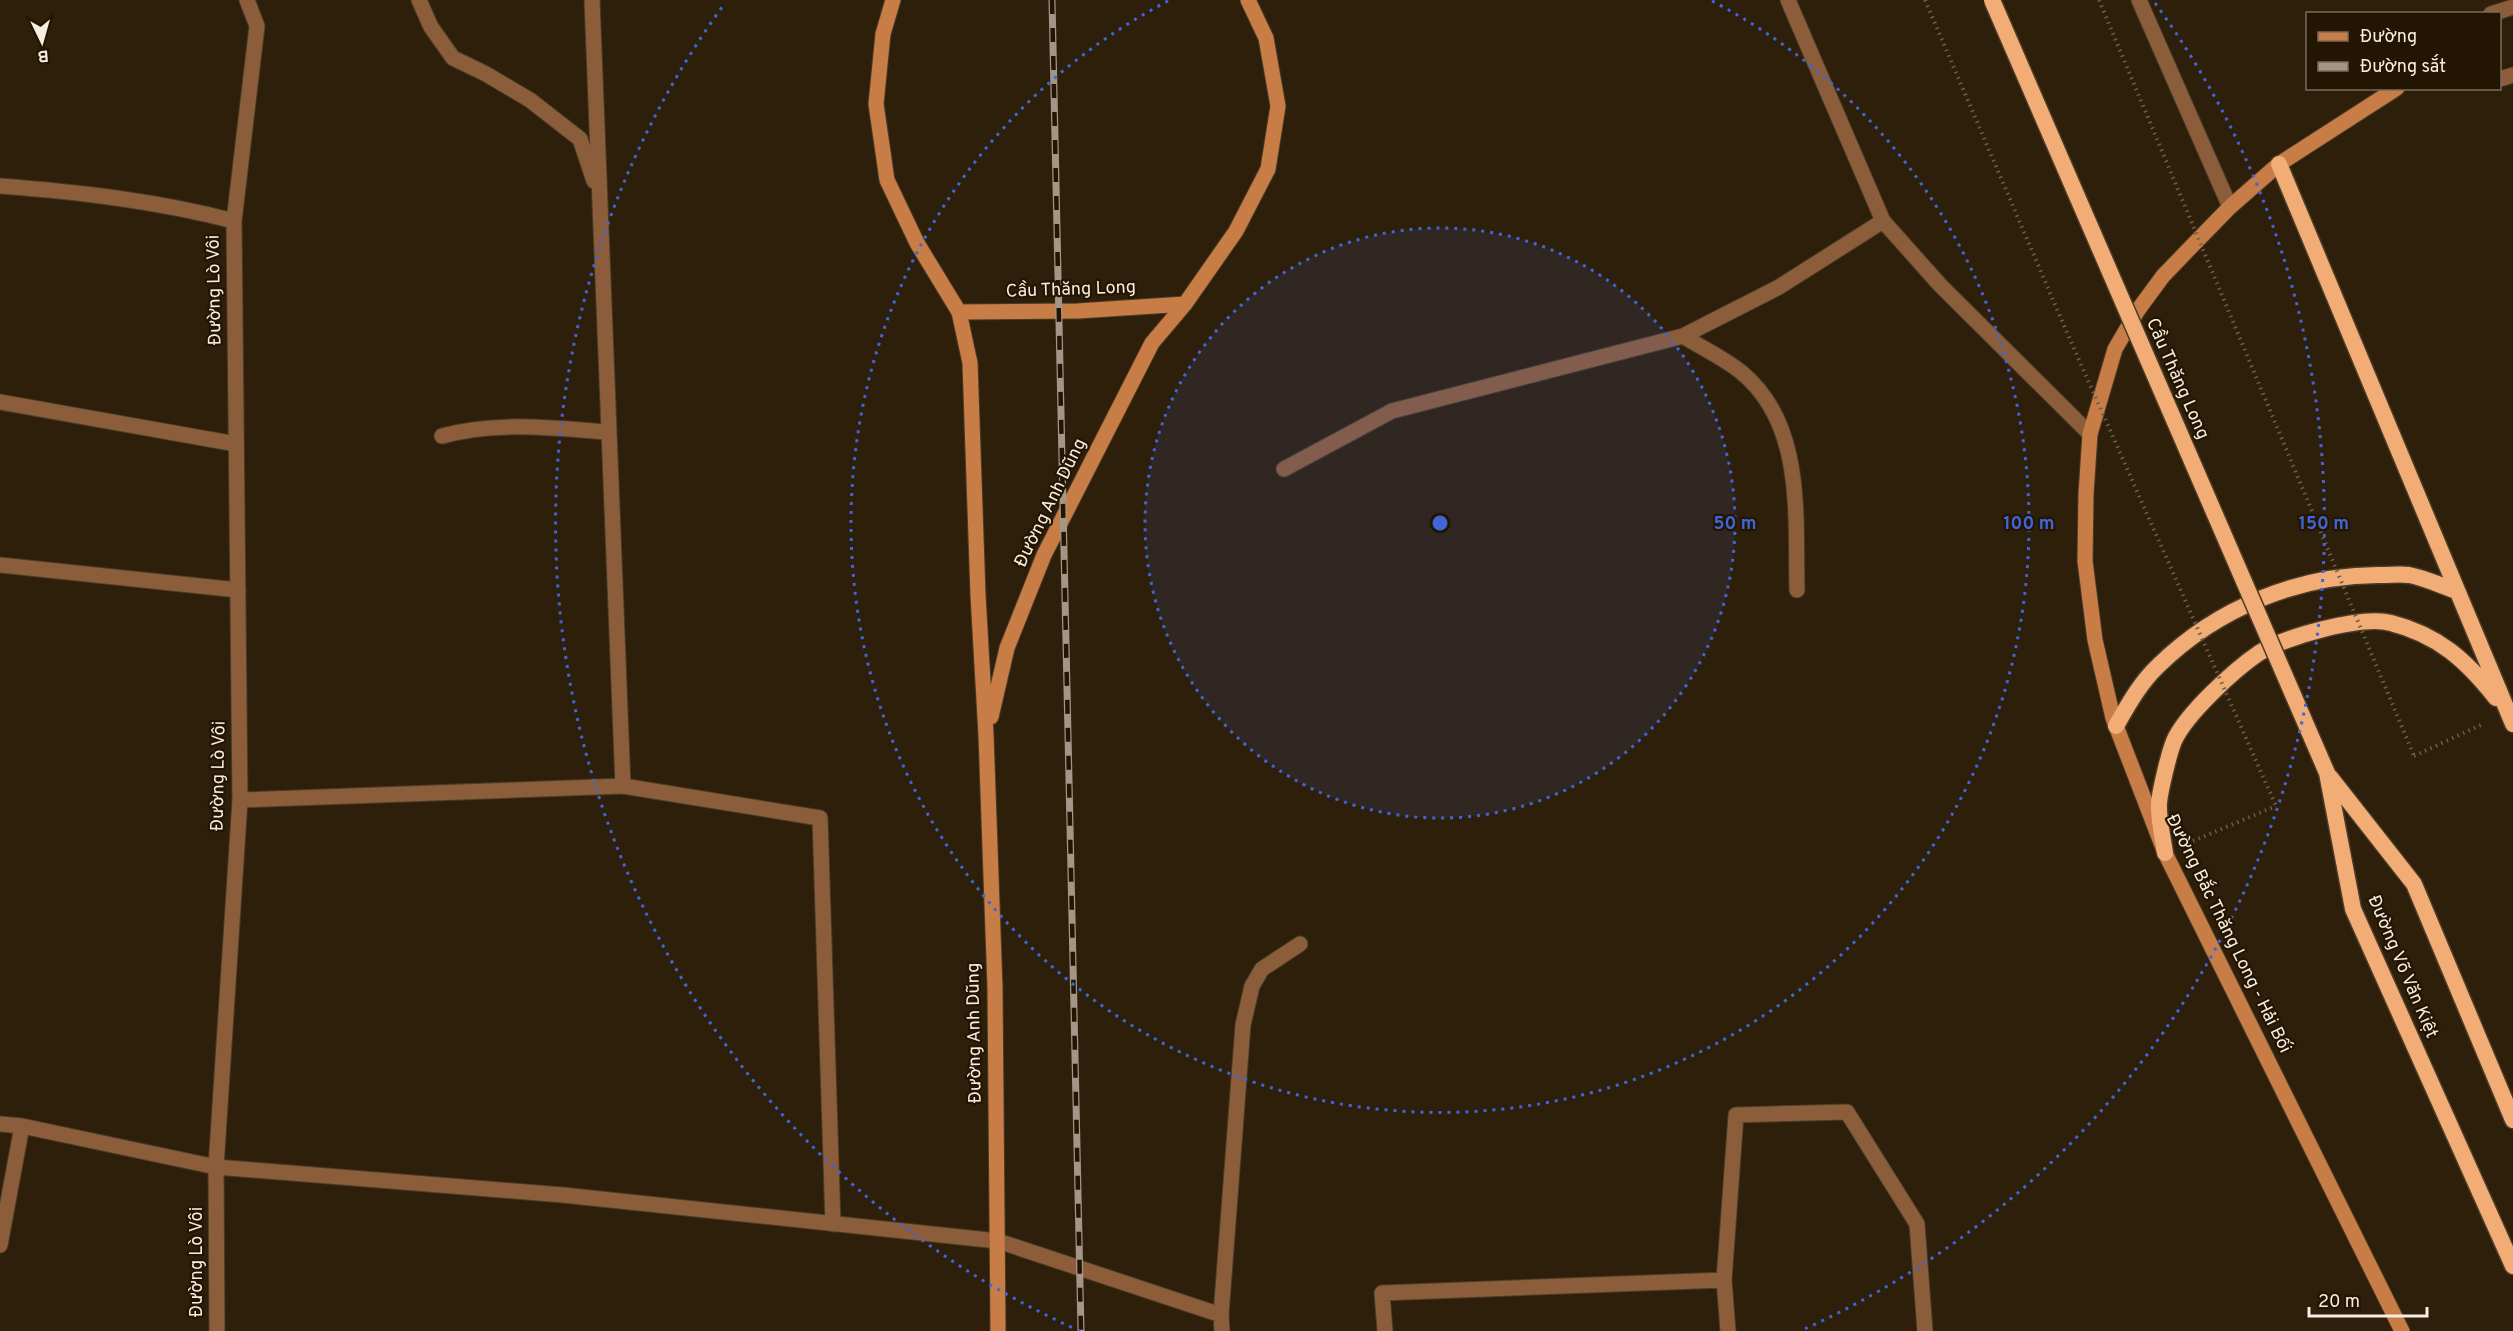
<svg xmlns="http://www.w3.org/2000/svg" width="2513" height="1331" font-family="Overpass,sans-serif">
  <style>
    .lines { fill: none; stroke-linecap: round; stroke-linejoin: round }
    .service-casing { stroke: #4a3c28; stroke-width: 17 }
    .minor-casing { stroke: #4a3c28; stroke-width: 17 }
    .secondary-casing { stroke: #4a3c28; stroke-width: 17 }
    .trunk-casing { stroke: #4a3c28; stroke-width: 19 }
    .path { stroke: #6c5e4c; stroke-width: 4; stroke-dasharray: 1.5 4.5; stroke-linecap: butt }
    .service { stroke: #8b5d3b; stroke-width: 15 }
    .minor { stroke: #8b5d3b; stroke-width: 15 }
    .secondary { stroke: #c77d45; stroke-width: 15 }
    .trunk { stroke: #f2ac76; stroke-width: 16 }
    .rail-casing { stroke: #a39687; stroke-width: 7 }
    .rail { stroke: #241502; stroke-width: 4.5; stroke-dasharray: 14; stroke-linecap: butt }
    .trunk-bridge-casing { stroke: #4a3c28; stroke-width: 19; stroke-linecap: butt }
    .path-bridge { stroke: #6c5e4c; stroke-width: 4; stroke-dasharray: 1.5 4.5; stroke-linecap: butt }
    .trunk-bridge { stroke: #f2ac76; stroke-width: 16 }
    .ring { fill: none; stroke: #3e66d9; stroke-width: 3; stroke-dasharray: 3 6 }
    .labels { text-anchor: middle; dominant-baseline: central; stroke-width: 4.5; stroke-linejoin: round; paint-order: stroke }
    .street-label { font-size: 18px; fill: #f8ede1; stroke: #241502 }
    .centre { fill: #3e66d9; stroke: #241502; stroke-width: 3 }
    .ring-label { font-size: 18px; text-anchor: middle; font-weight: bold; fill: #3e66d9; stroke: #241502; stroke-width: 4.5; stroke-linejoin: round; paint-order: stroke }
  </style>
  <rect width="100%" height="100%" fill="#2e1f0a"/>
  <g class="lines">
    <defs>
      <path id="service" d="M419 0 431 27 453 58 486 74 530 100 580 139 594 181
        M1788 0 1883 221 1940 285 2090 434
        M2491 14 2513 7
        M2500 79 2513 75
        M1683 336C1702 348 1724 358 1741 372 1805 424 1795 517 1797 590
        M0 402 236 444
        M442 436C497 421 552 428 608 432
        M1284 469 1392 411 1683 336 1779 287 1883 221
        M0 565 238 590
        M240 800 623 786 592 0
        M1221 1315 1243 1025 1252 986 1262 969 1300 944
        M1385 1331 1382 1293 1724 1280
        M1728 1331 1724 1280 1736 1115 1847 1112 1917 1224 1925 1331"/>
      <path id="minor" d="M2139 0 2230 207
        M0 186C79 192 157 201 234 221
        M623 786 820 818 833 1224
        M0 1124 22 1126 216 1167 563 1195 998 1241 1221 1315 1222 1331
        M0 1245 22 1126
        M217 1331 216 1167 240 800 234 221 257 26 247 0"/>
      <path id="secondary" d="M893 0 883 34 876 104 887 180 917 243 959 312 1078 311 1185 304 1236 231 1268 169 1278 106 1266 38 1248 0
        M2397 88 2279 164 2230 207 2190 248 2163 276 2138 310 2115 349 2090 434 2086 494 2085 561 2095 640 2113 718 2165 853 2402 1331
        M959 312 970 363 978 595 986 735 995 988 998 1331
        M991 717 1007 648 1044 555 1152 343 1185 304"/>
      <path id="trunk" d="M2279 164 2513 724
        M2116 726C2128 705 2140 683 2158 666 2217 608 2300 574 2382 575 2391 575 2401 574 2409 575 2425 578 2442 586 2457 591
        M2327 773 2353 909 2513 1266
        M2330 777 2414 884 2513 1120
        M2165 853C2163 837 2158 819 2159 803 2160 791 2169 753 2174 741 2186 714 2234 670 2259 653 2284 637 2362 615 2391 623 2438 635 2466 660 2496 698"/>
    </defs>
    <use href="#service" class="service-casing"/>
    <use href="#minor" class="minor-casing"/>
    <use href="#secondary" class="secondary-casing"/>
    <use href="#trunk" class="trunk-casing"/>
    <path class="path" d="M2414 756 2481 725
      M2193 841 2276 806"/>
    <use href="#service" class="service"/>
    <use href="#minor" class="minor"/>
    <use href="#secondary" class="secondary"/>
    <use href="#trunk" class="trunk"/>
    <defs>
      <path id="rail" d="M1052 0 1081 1331"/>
    </defs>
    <use href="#rail" class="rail-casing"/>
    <use href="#rail" class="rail"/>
    <defs>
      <path id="trunk-bridge" d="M1992 0 2327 773"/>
    </defs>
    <use href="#trunk-bridge" class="trunk-bridge-casing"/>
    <path class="path-bridge" d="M1925 0 2068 335 2276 806
      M2099 0 2414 756"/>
    <use href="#trunk-bridge" class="trunk-bridge"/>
  </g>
  <circle cx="1440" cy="523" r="295" fill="#3e66d9" fill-opacity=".12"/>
  <g class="ring">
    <circle cx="1440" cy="523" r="295"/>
    <path d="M1712 1A589 589 0 1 1 1168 1"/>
    <path d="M1080 1331A884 884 0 0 1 725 3M2155 3A884 884 0 0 1 1800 1331"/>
  </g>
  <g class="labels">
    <g class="street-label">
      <text transform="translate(215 290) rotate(-91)">Đường Lò Vôi</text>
      <text transform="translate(1071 290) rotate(-2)">Cầu Thăng Long</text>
      <text transform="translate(2177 379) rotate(66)">Cầu Thăng Long</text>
      <text transform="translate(1051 503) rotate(-64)">Đường Anh Dũng</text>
      <text transform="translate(219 776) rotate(-89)">Đường Lò Vôi</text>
      <text transform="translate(2228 934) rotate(64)">Đường Bắc Thăng Long - Hải Bối</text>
      <text transform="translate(2402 967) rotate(67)">Đường Võ Văn Kiệt</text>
      <text transform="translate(975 1033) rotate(-91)">Đường Anh Dũng</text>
      <text transform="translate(197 1262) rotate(-90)">Đường Lò Vôi</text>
    </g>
  </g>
  <circle cx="1440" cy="523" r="9" class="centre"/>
  <g class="ring-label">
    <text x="1735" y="529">50 m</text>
    <text x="2029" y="529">100 m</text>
    <text x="2324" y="529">150 m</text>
  </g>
  <rect x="2306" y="12" width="195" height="78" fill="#241502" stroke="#796b5b" stroke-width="1.5"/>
  <rect x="2318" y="32" width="30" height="9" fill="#c77d45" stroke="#796b5b" stroke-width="1.5"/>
  <text x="2360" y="42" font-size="18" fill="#f8ede1">Đường</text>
  <rect x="2318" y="62" width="30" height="9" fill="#a39687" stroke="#796b5b" stroke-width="1.5"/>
  <text x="2360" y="72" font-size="18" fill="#f8ede1">Đường sắt</text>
  <g transform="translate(42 42) rotate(175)" stroke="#241502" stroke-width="4.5" paint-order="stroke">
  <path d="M0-4.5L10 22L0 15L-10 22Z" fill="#f8ede1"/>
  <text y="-9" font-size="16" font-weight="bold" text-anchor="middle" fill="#f8ede1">B</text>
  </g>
  <path d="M2309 1307v9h118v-9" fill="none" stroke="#f8ede1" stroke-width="3"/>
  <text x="2318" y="1307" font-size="18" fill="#f8ede1" stroke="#241502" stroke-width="4.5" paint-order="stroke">20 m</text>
</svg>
